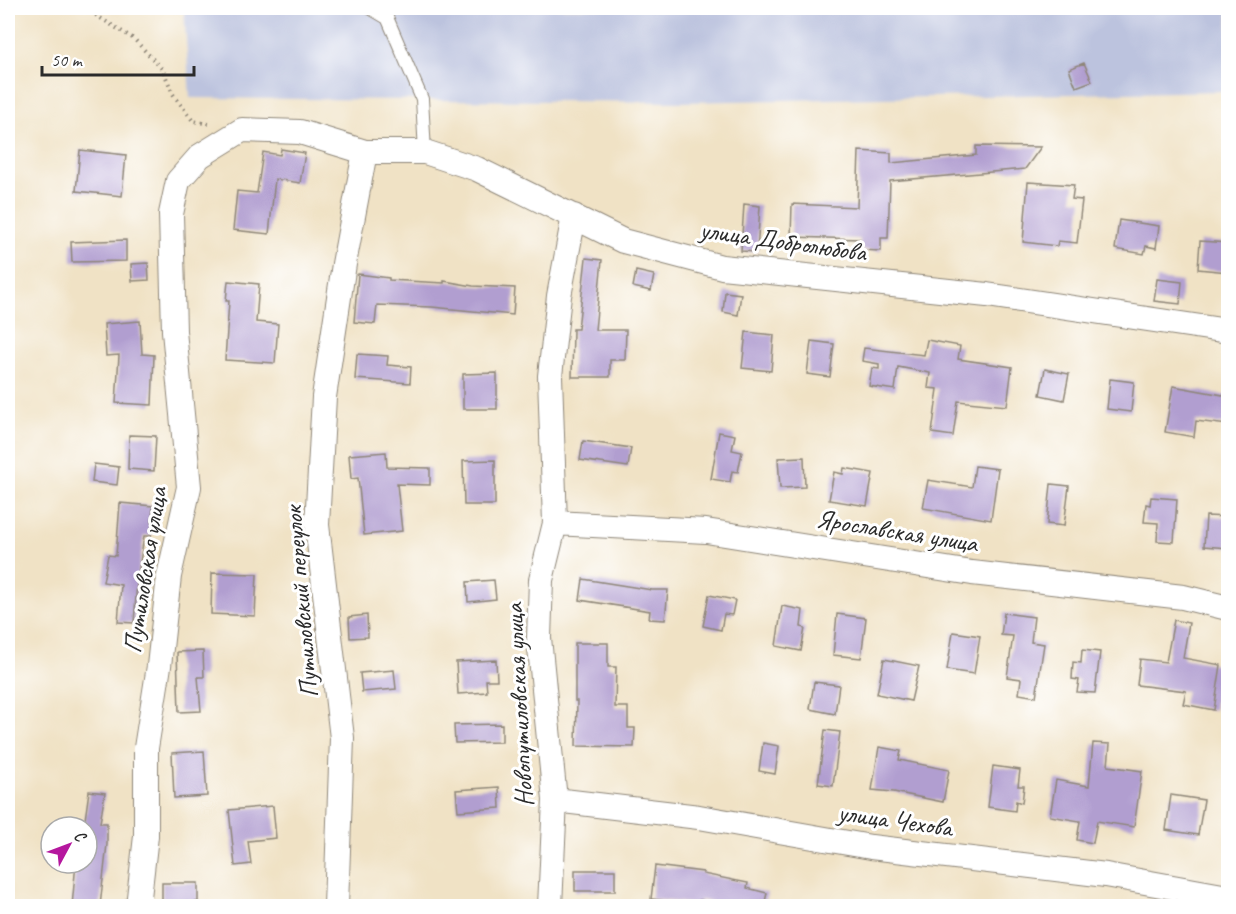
<svg xmlns="http://www.w3.org/2000/svg" width="1236" height="914" font-family="Caveat,sans-serif">
  <style>
    .industrial { fill: #bcc3de }
    .building { fill: #b19ed0 }
    .lines { fill: none; stroke-linecap: round; stroke-linejoin: round }
    .lane-casing { stroke: #8e8678; stroke-width: 14 }
    .street-casing { stroke: #8e8678; stroke-width: 26 }
    .path { stroke: #8e8678; stroke-width: 4; stroke-dasharray: 1.5 4.5; stroke-linecap: butt }
    .lane { stroke: #fff; stroke-width: 12 }
    .street { stroke: #fff; stroke-width: 24 }
    .labels { text-anchor: middle; dominant-baseline: central; stroke-width: 6; stroke-linejoin: round; paint-order: stroke }
    .street-label { font-size: 26px; fill: #2b2b2b; stroke: #fff }
  </style>
  <rect width="100%" height="100%" fill="#fff"/>
  <filter id="ink" filterUnits="userSpaceOnUse"><feTurbulence type="fractalNoise" baseFrequency=".0167" numOctaves="2"/><feDisplacementMap in="SourceGraphic" scale="12" xChannelSelector="R" yChannelSelector="G"/><feConvolveMatrix kernelMatrix="1 2 1 2 8 2 1 2 1" color-interpolation-filters="sRGB"/></filter>
  <filter id="wash" filterUnits="userSpaceOnUse"><feTurbulence type="fractalNoise" baseFrequency=".008" numOctaves="4" result="noise"/><feDisplacementMap in="SourceGraphic" scale="24" xChannelSelector="R" yChannelSelector="G"/><feGaussianBlur stdDeviation="1.35" result="paint"/><feColorMatrix in="noise" values="0 0 0 0 0 0 0 0 0 0 0 0 0 0 0 0 0 1.4 0 .05"/><feComposite in="paint" operator="in"/></filter>
  <g filter="url(#wash)">
    <rect width="100%" height="100%" fill="#f0e2c5"/>
    <path class="industrial" d="M184 8H1228V91L683 102 190 98Z"/>
    <g id="blocks">
      <path class="building" d="M1084 63 1092 81 1076 87 1069 69Z
        M976 146 1041 147 1025 169 890 181 888 238H881V251L859 250 860 239 791 237 792 204 857 207 859 151 891 153V163L976 155Z
        M281 149 305 153 300 183 275 179 269 234 233 230 237 191 257 193 263 152 280 155Z
        M80 150 126 155 122 196 76 191Z
        M1028 182 1074 185 1072 199 1082 200 1077 243 1058 241 1057 246 1023 242Z
        M744 204 760 206 757 252 741 251Z
        M1119 220 1159 226 1156 248 1146 246 1144 254 1115 249Z
        M126 240V261L72 262 71 242Z
        M1200 241 1228 243V272L1198 269Z
        M586 258 602 260 595 330H626L625 360H610V377H572L573 329H578Z
        M148 263 149 280 132 281 131 264Z
        M636 271 654 275 651 291 633 287Z
        M358 274 389 278V280L444 283V281L473 286 515 288 513 315 432 307 377 305 375 324 354 322Z
        M1157 279 1182 282 1180 304 1154 301Z
        M228 281 259 284 256 322 278 324 275 363 225 360 229 301H226Z
        M725 292 741 294 738 315 723 312Z
        M140 321 142 354 154 355 152 405 116 403 119 355 106 356 104 324Z
        M746 332 774 335 771 371 742 368Z
        M927 340 960 346 958 359 1012 367 1007 406 958 401 953 436 932 433 938 389 928 388 930 373 898 367 895 390 869 386 872 368 879 369V364L862 361 864 348 924 355Z
        M811 341 834 344 830 377 807 374Z
        M357 354 388 356 387 365 411 367 410 383 355 379Z
        M1045 369 1069 374 1064 400 1040 395Z
        M497 373V409H463V374Z
        M1110 379 1134 382 1131 412 1107 409Z
        M1173 386 1228 396V425L1196 421 1194 437 1165 432Z
        M719 432 735 435 732 450 742 452 738 472 732 471 730 482 711 479Z
        M129 435 156 436 154 471 128 469Z
        M583 441 631 448 628 467 580 460Z
        M386 452 387 467 430 468V485L397 484 402 531 364 535 358 478 351 479 349 455Z
        M804 457 805 487 780 488 778 458Z
        M495 460V505H464L463 461Z
        M94 464 119 467 117 485 92 482Z
        M975 466 998 469 991 520 923 508 928 480 972 487Z
        M844 468 873 473 867 506 829 500 834 472 843 474Z
        M1051 484 1069 486 1064 526 1047 524Z
        M1151 497 1177 499 1174 542 1157 541 1158 523 1144 522 1146 504 1150 505Z
        M120 503 153 506 151 536H144L137 582 134 623 118 622 121 585 103 582 108 555 116 556Z
        M1206 516 1228 517V548L1204 546Z
        M212 573 257 574 255 616 211 614Z
        M583 579 652 590H668L665 620 649 619 650 611 580 600Z
        M494 580 496 599 468 602 467 582Z
        M709 595 735 600 732 615 724 614 721 630 703 626Z
        M782 606 803 610 801 627 805 628 801 651 776 646Z
        M1004 613 1034 617 1031 642 1044 644 1036 697 1019 694 1021 679 1007 677 1013 636 1001 635Z
        M837 614 866 618 861 658 833 655Z
        M367 615 368 637 350 638 349 617Z
        M1174 620 1189 623 1183 658 1221 665 1214 710 1183 704 1186 691 1137 685 1140 659 1166 662Z
        M953 632 980 636 974 674 947 670Z
        M575 643H608V667H616L615 707H628V728H635L634 747 576 746 577 701H575Z
        M1082 650 1100 652 1095 693 1077 692 1079 680 1072 679 1073 662 1081 663Z
        M203 651 204 677H198L201 711 179 712 177 652Z
        M884 659 919 666 911 701 877 694Z
        M496 660 497 680H486L487 692 458 694 456 662Z
        M394 670 396 689 362 692 360 673Z
        M814 682 839 685 835 714 810 709Z
        M502 724V742L455 743 454 725Z
        M825 730 840 732 833 786 818 784Z
        M763 743 779 746 775 774 759 771Z
        M1093 743 1110 744 1108 766 1142 771 1134 827 1097 821 1093 843 1077 840 1080 821 1050 816 1056 780 1089 786Z
        M879 747 901 751 899 760 949 770 943 802 894 792 872 790Z
        M204 751 207 796 174 798 172 753Z
        M993 766 1020 770 1018 786H1024L1022 803 1016 801 1015 811 988 807Z
        M499 787 500 808 458 811 456 790Z
        M89 791 105 793 100 823H107V844L100 906H72L76 863H87V827H84Z
        M1171 795 1204 800 1198 835 1166 830Z
        M273 806 276 838 248 841 251 864 235 866 229 810Z
        M655 866 703 872V874L748 883 747 888 767 893 764 906H729L700 900 699 905 651 899Z
        M575 870H615V891H575Z
        M162 883H198V902L162 901Z"/>
    </g>
  </g>
  <g filter="url(#ink)">
    <use href="#blocks" fill-opacity="0" stroke="#8e8678" stroke-width="1.5"/>
    <g class="lines">
      <defs>
        <path id="lane" d="M370 8 387 18
          M383 8 422 99 425 152"/>
        <path id="street" d="M555 523 706 531 972 573 1183 597 1228 608
          M555 800 699 817 871 847 1106 875 1228 897
          M138 906 146 836V748L159 666 169 576 189 487 174 331 171 214 178 181 200 156 242 130 300 132 365 152H425L477 169 623 241 722 267 987 295 1228 331
          M336 906 342 738 317 525 324 397 344 264 365 152
          M550 906 555 800 539 638 541 580 555 523 550 376 559 296 574 216"/>
      </defs>
      <use href="#lane" class="lane-casing"/>
      <use href="#street" class="street-casing"/>
      <path class="path" d="M79 8 94 14 134 39 163 70 173 94 193 121 209 124"/>
      <use href="#lane" class="lane"/>
      <use href="#street" class="street"/>
    </g>
  </g>
  <g class="labels">
    <g class="street-label">
      <text transform="translate(783 241) rotate(8)">улица Добролюбова</text>
      <text transform="translate(897 531) rotate(9)">Ярославская улица</text>
      <text transform="translate(145 570) rotate(-81)">Путиловская улица</text>
      <text transform="translate(301 602) rotate(-95)">Путиловский переулок</text>
      <text transform="translate(519 705) rotate(-93)">Новопутиловская улица</text>
      <text transform="translate(895 820) rotate(8)">улица Чехова</text>
    </g>
  </g>
  <rect width="1236" height="914" fill="none" stroke="#fff" stroke-width="30"/>
  <g transform="translate(69 845) rotate(49)"><circle r="28" fill="#ffffff" stroke="#aaaaaa" stroke-width="1.5"/>
  <path d="M0-4.5L10 22L0 15L-10 22Z" fill="#b5179e"/>
  <text y="-9" font-size="16" font-weight="bold" text-anchor="middle" fill="#2b2b2b">С</text>
  </g>
  <path d="M42 66v9h152v-9" fill="none" stroke="#2b2b2b" stroke-width="3"/>
  <text x="51" y="66" font-size="18" fill="#2b2b2b" stroke="#ffffff" stroke-width="4.5" paint-order="stroke">50 m</text>
</svg>
